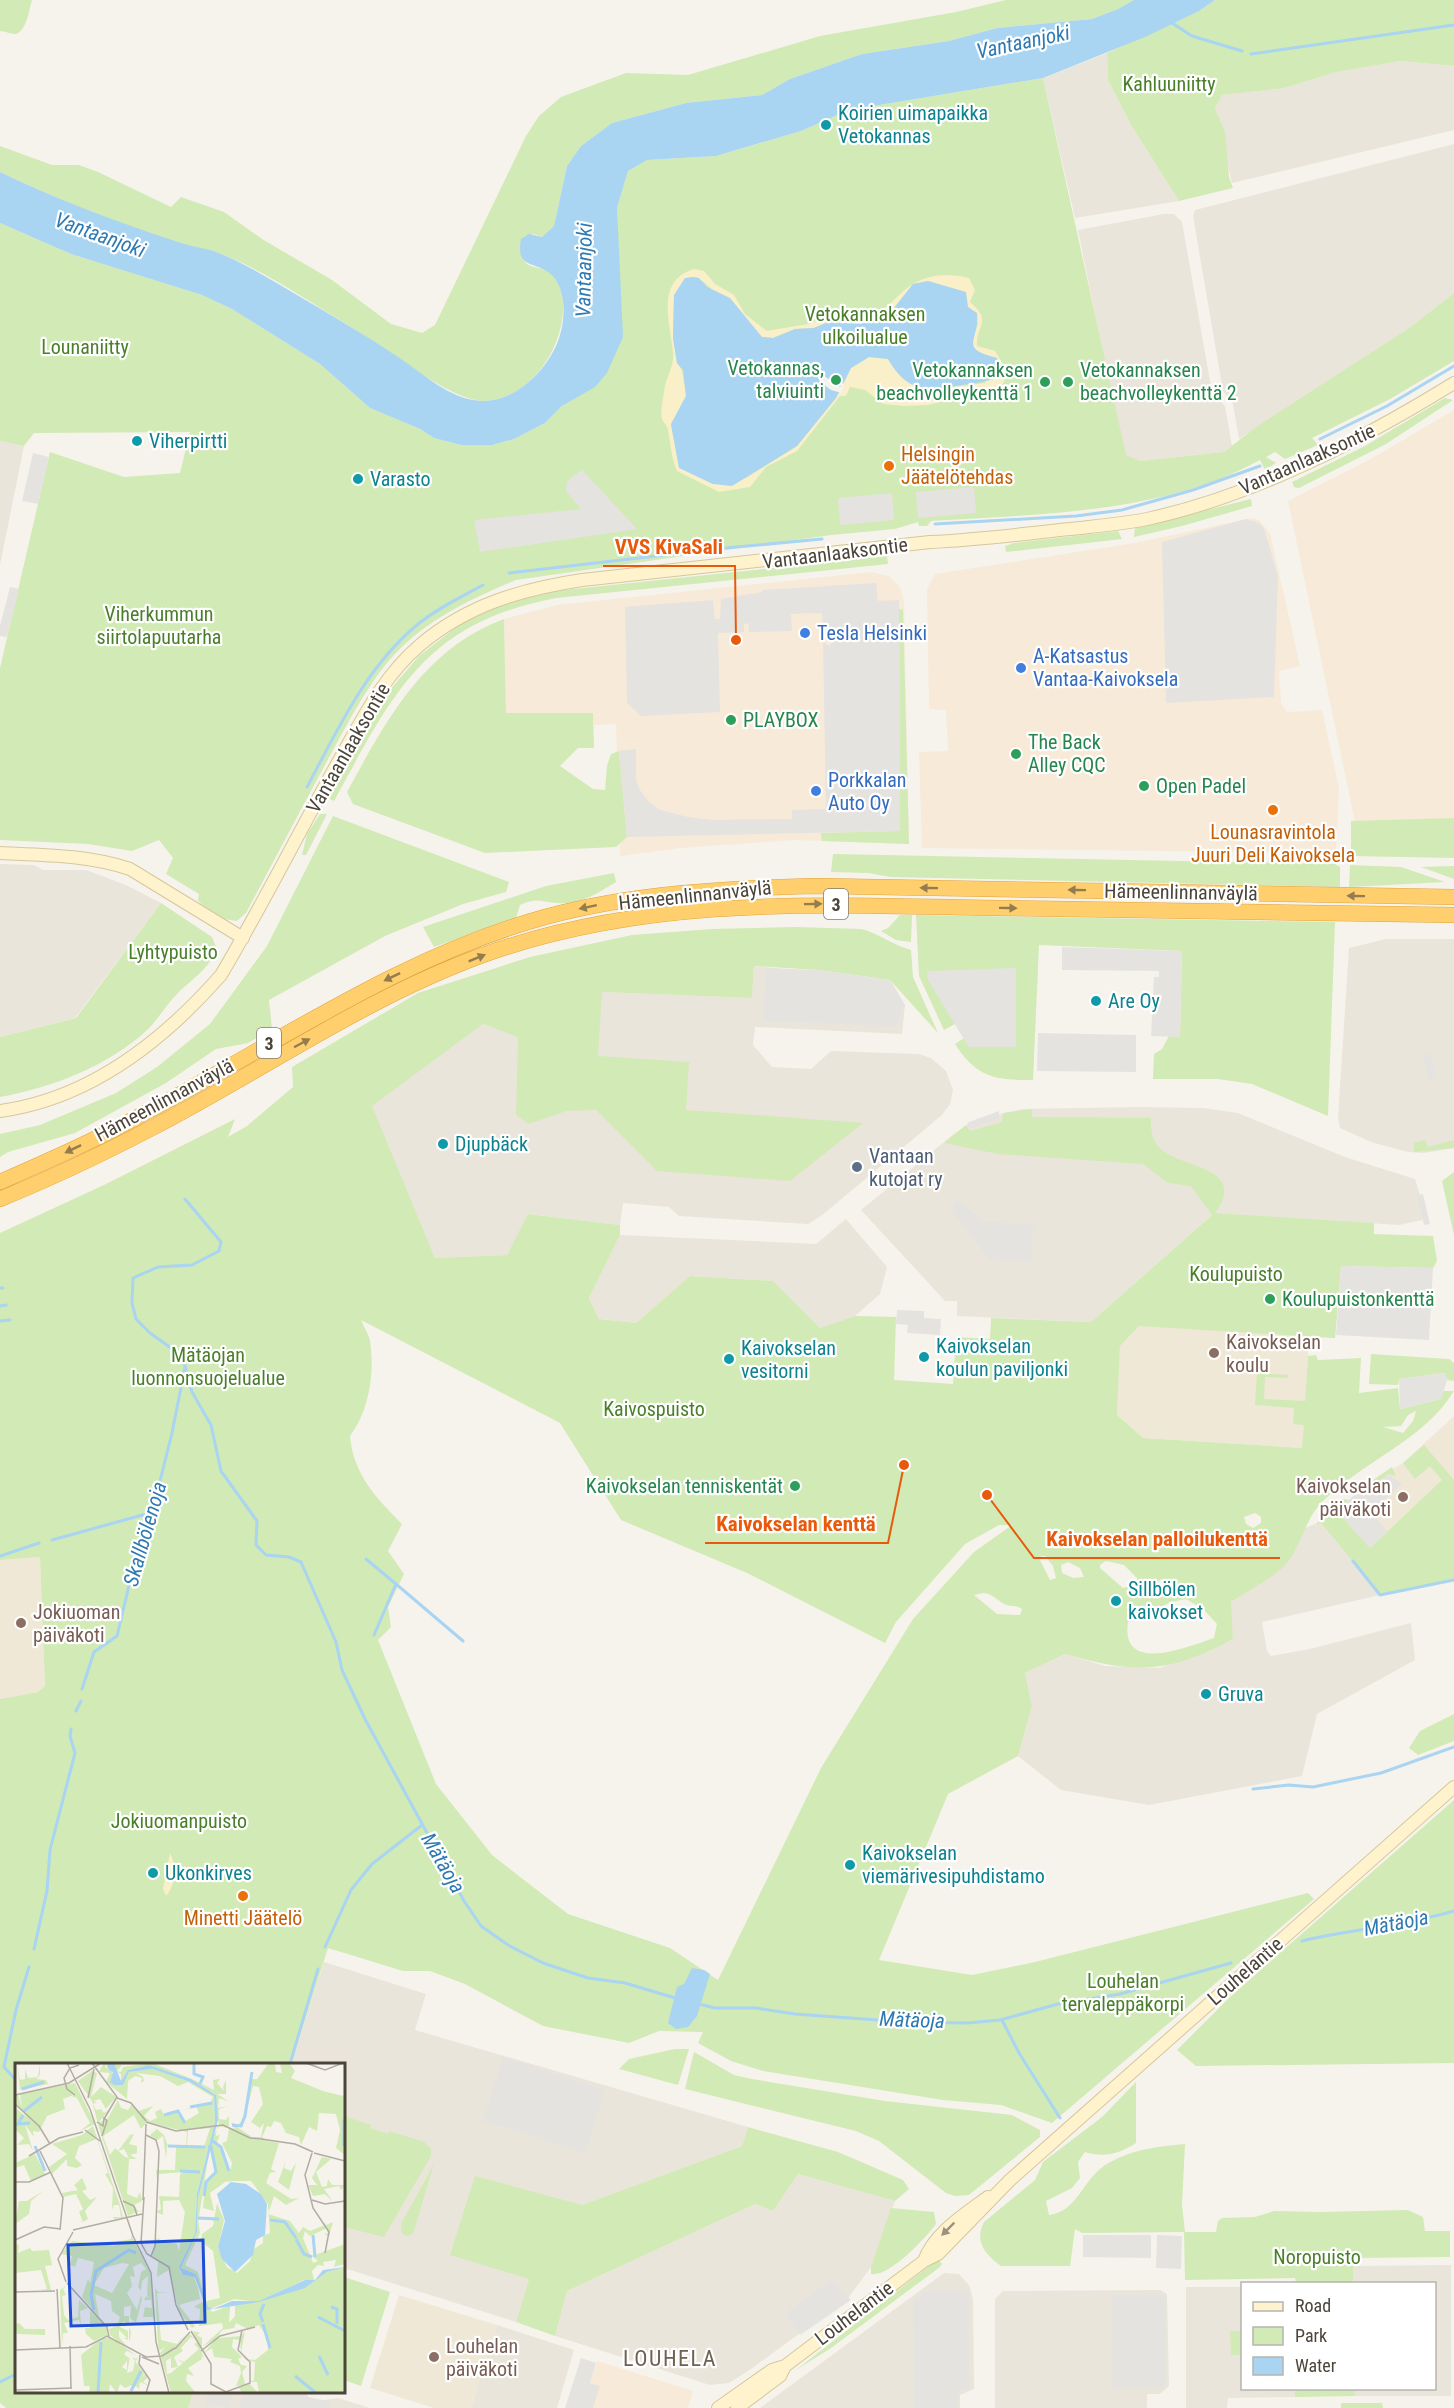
<svg xmlns="http://www.w3.org/2000/svg" width="1454" height="2408" font-family="'Roboto Condensed',sans-serif">
  <style>
    .residential { fill: #eae5da }
    .commercial { fill: #f7ead8 }
    .education { fill: #efe8d6 }
    .green { fill: #d2eab5; fill-rule: evenodd }
    .sand { fill: #f9efc9; fill-rule: evenodd }
    .parking { fill: #e5e3e0 }
    .water { fill: #a9d4f2 }
    .pier { fill: #f6f3ec }
    .lines { fill: none; stroke-linecap: round; stroke-linejoin: round }
    .stream { stroke: #a9d4f2; stroke-width: 3 }
    .secondary-casing { stroke: #d6c79b; stroke-width: 14 }
    .highway-casing { stroke: #e0a43c; stroke-width: 16 }
    .secondary { stroke: #fff3cd; stroke-width: 12 }
    .highway { stroke: #ffcf6e; stroke-width: 15 }
    .oneway { fill: #937c4e }
    .oneway2 { fill: #9c937c }
    .culture-dot { fill: #0f9aa8; stroke: #fff; stroke-width: 2 }
    .leisure-dot { fill: #2e9e5b; stroke: #fff; stroke-width: 2 }
    .food-dot { fill: #e8710a; stroke: #fff; stroke-width: 2 }
    .shop-dot { fill: #3f7fe0; stroke: #fff; stroke-width: 2 }
    .service-dot { fill: #5c6f8a; stroke: #fff; stroke-width: 2 }
    .education-dot { fill: #8d6e63; stroke: #fff; stroke-width: 2 }
    .labels { text-anchor: middle; dominant-baseline: central; stroke-width: 4.5; stroke-linejoin: round; paint-order: stroke }
    .shield { fill: #fff; stroke: #817c74; stroke-width: 1.5 }
    .shield-label { font-size: 18px; font-weight: bold; fill: #4b4439 }
    .park-label { font-size: 20px; fill: #4a7f2a; stroke: #fff }
    .culture-label { font-size: 20px; fill: #0d838f; stroke: #fff; text-anchor: start }
    .leisure-label { font-size: 20px; fill: #27864d; stroke: #fff; text-anchor: start }
    .food-label { font-size: 20px; fill: #c56008; stroke: #fff }
    .street-label { font-size: 20px; fill: #4b4439; stroke: #fff }
    .shop-label { font-size: 20px; fill: #366cbe; stroke: #fff; text-anchor: start }
    .service-label { font-size: 20px; fill: #4e5e75; stroke: #fff; text-anchor: start }
    .education-label { font-size: 20px; fill: #785e54; stroke: #fff; text-anchor: start }
    .water-label { font-size: 21px; font-style: italic; fill: #2e7ab2; stroke: #fff }
    .quarter-label { font-size: 22px; letter-spacing: 1.5px; fill: #6e6250; stroke: #fff }
    .inset-river { fill: none; stroke: #a9d4f2; stroke-width: 3 }
    .inset-road { fill: none; stroke: #b2ada4; stroke-width: 1.5 }
    .view { fill: #1d4ed8; fill-opacity: 0.15; stroke: #1d4ed8; stroke-width: 3 }
    .inset-edge { fill: none; stroke: #4b4439; stroke-width: 3 }
    .leader { fill: none; stroke: #e8590c; stroke-width: 2 }
    .callout-dot { fill: #e8590c; stroke: #fff; stroke-width: 2 }
    .callout-label { font-size: 21px; text-anchor: middle; font-weight: bold; fill: #e8590c; stroke: #fff; stroke-width: 4.5; stroke-linejoin: round; paint-order: stroke }
  </style>
  <rect width="100%" height="100%" fill="#f6f3ec"/>
  <path class="residential" d="M1107 53 1108 80 1131 125 1179 201 1075 218 1043 78Z
    M1401 61 1454 66V130L1232 183 1215 109 1222 95 1285 88 1336 72Z
    M1454 144V293L1409 328 1239 439 1233 404 1223 391 1193 216 1195 210Z
    M1164 214H1174L1182 222 1212 392 1225 406 1232 446 1224 452 1140 461 1125 455 1119 431 1078 230Z
    M0 441 24 446 0 565Z
    M0 864 34 865 43 870H86L126 885 161 903 75 1018 0 1037Z
    M1386 939H1454V1148L1424 1153 1408 1152 1371 1142 1340 1128 1338 1118 1349 948Z
    M754 966 890 980 905 1005 902 1034 755 1027 753 1045 772 1067 811 1069 831 1051 919 1054 931 1058 946 1071 953 1090 950 1104 942 1115 821 1216 808 1224 679 1216 669 1207 623 1203 620 1225 529 1214 507 1255 435 1258 371 1106 482 1024 518 1036 529 1124 566 1111 574 997 602 992 752 998Z
    M1139 1107 1203 1108 1238 1113 1345 1157 1415 1179 1427 1219 1399 1225 1214 1213 1091 1322 957 1316V1301H945L861 1210 955 1133 977 1119 1022 1109Z
    M846 1219 887 1267 880 1294 855 1316 820 1328 773 1281 690 1276 636 1323 599 1319 589 1298 620 1235 816 1244Z
    M1320 1522 1380 1595 1262 1622 1267 1651 1271 1656 1310 1649 1411 1623 1415 1660 1317 1714 1302 1776 1149 1805 1061 1790 1018 1756 1032 1706 1025 1673 1065 1654 1105 1666 1160 1668 1233 1639 1230 1603 1289 1561 1305 1528Z
    M324 1962 426 1994 415 2030 748 2127 742 2146 582 2205 529 2279 516 2322 344 2268V2064H291Z
    M798 2174 895 2201 871 2267 849 2297 751 2369 729 2383 710 2385 555 2336 567 2291 755 2204 773 2211Z
    M1451 2265V2396H1355V2389L1434 2388V2284L1353 2283 1352 2266Z
    M944 2273 959 2274 969 2285 973 2299 974 2389 960 2395V2408H760Z
    M1186 2287H1242V2388L1295 2389V2397L1228 2398 1227 2408H1186Z
    M1160 2290 1167 2294 1169 2386 1160 2394H1147V2408H995V2299L1003 2291Z
    M497 2325 574 2350 557 2408H471Z
    M193 2392H306L308 2397 319 2401 338 2398 370 2408H188Z"/>
  <path class="commercial" d="M1454 410V818L1355 822 1288 501 1369 460Z
    M1252 518 1259 520 1270 533 1300 666 1279 671 1281 703 1287 712 1322 710 1339 788 1336 853 922 848 919 752 948 751 946 710 929 709 927 589 935 574 1135 543Z
    M871 572 889 576 900 587 904 601 909 844 794 840 681 848 620 856 616 724 594 725 593 713H506L504 619 557 605Z
    M597 2361 693 2391 688 2408H591L598 2386 590 2383Z"/>
  <path class="education" d="M1341 1266 1335 1338 1309 1337 1303 1448 1143 1438 1117 1415 1120 1346 1139 1326Z
    M1454 1416V1563L1366 1575 1320 1522 1333 1515 1363 1487 1403 1463Z
    M40 1557 45 1686 38 1692 0 1699V1560Z
    M399 2295 497 2325 471 2408H434L370 2388Z"/>
  <path class="green" d="M0 0H32C29 9 27 32 15 34 11 34 4 31 0 31Z
    M1006 0H1134L1118 9 1092 19 997 28 949 41 862 54 790 79 762 95 686 103 612 123 581 146 567 166 554 226 542 237 533 234 520 247C521 252 522 259 526 263 531 268 540 267 547 271 560 279 564 297 563 311 561 352 528 400 484 401 453 402 380 345 351 327 309 302 266 271 221 254 208 249 194 248 181 244 119 225 58 200 0 172V146L52 165H79L98 172 171 207 181 197 224 212 262 239 332 280 391 324 422 333 435 325 526 136 539 116 561 97 626 73 688 75 820 36 956 12Z
    M1215 0H1454V66L1401 61 1336 72 1285 88 1222 95 1215 109 1225 132 1229 177 1233 188 1179 201 1131 125 1108 80 1107 53 1199 11Z
    M1043 78 1126 455 1140 461 1224 452 1256 427 1409 328 1454 293V361L1390 399 1312 438 1318 445 1285 459 1275 452 1266 457 1276 463 1265 470 1260 460C1162 514 1040 514 931 521L927 526H919L918 522 895 529 831 535 516 580C480 595 443 612 413 637 377 666 354 712 332 752 303 805 275 859 246 913L237 921 218 918 198 901 199 894 166 874 173 858 159 840 132 851 88 844 0 840V668L50 452 124 477 180 473 190 432 34 433 24 446 0 441V223L71 254 202 295 232 309 320 364 370 408 420 429 434 438 461 445H492L514 439 545 423 562 406 576 397 618 265 617 208 628 171 647 160 716 156 801 131 849 110Z
    M1445 398 1453 400 1386 444 1299 488 1294 487 1292 482 1365 446Z
    M1251 499 1252 506 1182 526 1134 537 1135 528Z
    M1118 531 1122 539 1006 552 1005 546 1014 543Z
    M887 556 888 564 556 598C424 623 393 694 334 801L328 798 383 698 419 656 463 622 492 608 545 592Z
    M899 609 903 610 909 844 822 841 821 833 900 831Z
    M504 619 506 713H593L594 748H578L560 766 593 789 605 790 607 766 611 754 619 751 627 837 616 847 485 853 353 804 347 792C386 721 423 649 504 619Z
    M320 814H327L306 855H302L307 834Z
    M333 816 509 882 506 892 463 904 385 936 269 1000 272 1029 248 1043 216 1049 166 1083 75 1133 8 1152 0 1157V1134L40 1125 116 1093 157 1067 210 1024 267 946Z
    M1454 818V858L1351 856V821Z
    M833 854 1335 864 1340 867V887L891 877 868 873 831 872Z
    M1350 865 1401 867 1445 882 1349 887Z
    M1454 866V879L1421 867Z
    M614 873 616 882C598 893 580 905 558 903 539 902 539 897 520 905L516 918 434 947 423 927 546 886Z
    M161 903 212 937 216 947C212 968 190 980 176 995 165 1006 158 1020 146 1031 108 1066 51 1088 0 1097V1037L76 1018Z
    M900 915H912L911 942 896 940 881 931 888 928Z
    M916 915 1335 922 1328 1116 1252 1084 1218 1079H1153L1154 1054 1162 1049 1169 1036H1180L1182 951 1039 945 1033 1080C995 1080 977 1078 955 1044L964 1038 969 1047 928 980 955 1024 944 1030 919 976Z
    M797 927 861 929C878 933 893 945 911 950L913 977 938 1033 890 980 819 970 754 966 752 998 602 992 598 1056 689 1062 686 1110 863 1123 790 1181 657 1171 596 1110 567 1111 529 1124 516 1115 518 1037 483 1024 372 1106 435 1258 507 1255 528 1214 620 1225V1235L589 1298 599 1319 636 1323 690 1276 773 1281 820 1328 855 1316 896 1317 894 1380 953 1384 956 1337 990 1339 991 1318 1091 1322 1212 1215 1191 1186 1168 1183 1143 1164 998 1154 944 1143 966 1125 970 1131 1002 1122 1003 1113 1032 1109V1117L1151 1118C1151 1128 1151 1137 1157 1145 1174 1169 1251 1164 1215 1213L1374 1223V1234L1433 1236 1437 1261 1433 1268 1341 1266 1335 1338 1139 1326 1120 1346 1117 1415 1143 1438 1302 1448 1304 1425 1293 1424 1294 1408 1255 1405 1257 1373 1288 1375V1378L1265 1377 1264 1399 1305 1401 1308 1356 1316 1355 1318 1360 1361 1358 1359 1393 1398 1388 1400 1409 1441 1399 1443 1391H1454C1424 1440 1364 1461 1324 1500 1307 1516 1303 1539 1290 1559 1281 1574 1246 1592 1231 1602L1233 1639C1169 1674 1134 1674 1065 1654L1025 1673 1032 1706 1018 1756 948 1794 879 1960 972 1975 1035 1962 1308 1893 1314 1899 1052 2123 1001 2105 943 2100 763 2071 731 2061 698 2043 703 2032 659 2031 629 2043 543 2026 465 1984 430 1971H403L328 1948 291 2064H16V2392H193L188 2408H6L0 2403V1699L38 1692 45 1686 40 1557 0 1560V1233L104 1185 235 1119 228 1137 247 1126 293 1087 292 1067 418 993 530 957 632 935 712 929ZM361 1320 560 1423 621 1520 747 1573 885 1643 896 1622 965 1544 999 1525H1012L974 1552 913 1619 821 1768 718 1980 670 1948 568 1914 492 1855 436 1784 378 1640 391 1627 388 1607 404 1574 388 1551 402 1524C377 1499 353 1474 350 1436 369 1411 375 1373 370 1341 369 1334 363 1326 361 1320ZM1416 1411 1413 1421 1403 1433 1383 1427 1401 1426 1408 1415ZM1255 1513 1261 1517V1523L1253 1528 1246 1524 1244 1517ZM1248 1533 1258 1538 1256 1544 1246 1547 1241 1543 1243 1536ZM1041 1556H1045L1053 1566 1056 1578 1050 1580 1040 1560ZM1106 1561 1124 1565 1137 1578V1584L1123 1588 1100 1568V1565ZM1068 1562 1080 1568 1084 1577 1073 1578 1062 1573 1061 1565ZM1161 1579 1171 1582 1173 1590 1168 1592 1159 1589 1157 1583ZM984 1593C994 1594 998 1602 1007 1605 1013 1607 1017 1605 1022 1609L1020 1615 997 1614 974 1595ZM1186 1599 1203 1609 1217 1624 1214 1638C1188 1647 1120 1675 1128 1622L1143 1619 1152 1611 1171 1602Z
    M1425 1140 1428 1147 1454 1140V1148L1414 1152V1143Z
    M1454 1172V1235L1442 1181Z
    M1371 1354 1449 1359 1454 1363V1381L1447 1380 1444 1373 1399 1379 1398 1385 1369 1384Z
    M1424 1445 1454 1480V1580L1380 1595 1321 1523 1316 1524 1343 1499 1349 1500 1337 1511 1370 1548 1442 1480 1430 1466 1415 1479 1403 1463Z
    M1392 1467 1396 1476 1388 1474 1367 1492 1363 1487Z
    M1454 1714V1741L1418 1755 1409 1748 1420 1731Z
    M1454 1800V2063L1196 2066 1177 2050 1230 1997Z
    M675 2049H689L678 2085 619 2069 629 2059Z
    M694 2052 734 2075 752 2079 885 2101 1012 2115 1040 2130V2137L969 2195 955 2196 946 2193 879 2141 856 2131 685 2089Z
    M1136 2082V2143C1119 2154 1104 2158 1085 2152L1078 2162 1080 2178 1072 2188 1046 2201 1049 2215C1076 2211 1081 2185 1100 2169 1125 2150 1154 2147 1185 2144L1182 2205 1185 2232H1216L1218 2221 1222 2218 1255 2217 1274 2211 1319 2212 1408 2210 1423 2217 1425 2231H1450V2257L1353 2258V2283H1296L1295 2278 1185 2280 1184 2232 1082 2233 1075 2229 1070 2266H1001C985 2255 974 2241 984 2222L1035 2180 1043 2162 1102 2117Z
    M344 2116 371 2125 370 2128 388 2134 389 2131 424 2142 431 2149V2156L384 2237 344 2227Z
    M748 2127 838 2152 903 2180 909 2189 895 2201 798 2174 773 2211 755 2204 567 2291 555 2336 516 2322 529 2279 450 2255 475 2176 582 2205 742 2146Z
    M434 2164 413 2234 406 2236 401 2232 402 2222Z
    M891 2208 934 2212 936 2224C926 2238 888 2278 871 2274V2267Z
    M938 2259 942 2264 940 2267 831 2348 796 2370Z
    M344 2277 390 2292 361 2386 344 2380Z
    M1230 2331H1242V2355H1231Z
    M1295 2389H1355V2396L1295 2397Z
    M1341 2403H1382L1383 2408H1341Z"/>
  <path class="sand" d="M694 269 704 271 715 284 734 295 745 314 767 331C780 329 794 326 808 324 818 322 826 315 838 314 850 314 857 322 869 317 884 311 887 306 898 296 917 276 943 271 969 278L975 290 970 302C993 322 976 324 977 346L995 351 1008 373 1001 387 928 405 904 406 883 404 865 390 850 387 846 396H840L797 451 766 467 750 487 719 492 677 471C671 457 671 445 668 431 668 426 664 424 662 419 660 412 663 399 664 392 665 379 675 365 673 352 670 322 655 281 694 269ZM703 281 762 337 773 338 795 329 814 328 828 322 860 324 874 320 890 313 913 284 928 281 951 288 968 307 978 323C970 348 969 351 997 358L985 383C944 387 913 402 888 359L869 357 851 368 836 398 797 446 746 478 713 484 679 467 671 425 686 396 682 370 677 363 673 338 674 295Z
    M170 1853C177 1867 176 1884 166 1896L163 1889Z"/>
  <path class="parking" d="M33 453 49 457 38 504 22 501Z
    M582 470 637 529 480 552 474 520 581 509 566 491 567 481Z
    M974 487 976 513 918 518 916 492Z
    M892 493 894 520 840 525 838 498Z
    M1246 519 1259 523 1264 528 1278 576 1274 697 1166 703 1162 542Z
    M876 583 878 601 899 600 900 831 627 837 619 751 636 749V780L640 790 649 802 660 810 688 817 711 820 792 819V810L826 809 823 642 829 646 834 640 828 634 823 638 822 613 791 614 792 631 749 632 748 623 744 624V632L718 633 720 712 641 716 627 703 625 607 713 600 715 619H720L721 599 762 592V590Z
    M10 587 19 589 7 637 0 636V626Z
    M1062 947 1182 951 1180 1037 1151 1036 1154 977H1159V971L1062 970Z
    M766 968 819 970 890 980 905 1005 896 1026 763 1021Z
    M1016 968V1047H969L928 980 927 971Z
    M1038 1033 1136 1035V1072L1037 1071Z
    M1430 1053 1437 1077 1429 1080 1422 1055Z
    M999 1111V1118L969 1129 967 1123Z
    M1423 1194 1430 1224 1424 1225 1417 1195Z
    M957 1199 984 1222 1033 1224 1031 1261 989 1259 950 1209Z
    M1341 1266 1433 1268 1429 1340 1336 1335Z
    M897 1310 924 1311V1318L941 1319 940 1335 907 1333 908 1325 896 1324Z
    M1444 1373 1447 1380 1441 1399 1400 1409 1399 1379Z
    M1388 1474 1402 1484 1371 1512 1387 1531 1370 1548 1337 1511 1363 1487 1368 1491Z
    M503 2057 605 2090 585 2153 483 2121Z
    M1083 2235H1151V2258L1083 2257Z
    M1157 2235 1182 2236 1181 2269 1156 2268Z
    M831 2280 851 2300 800 2335 785 2314Z
    M969 2291V2390L958 2391 957 2408H914L913 2299H921V2292Z
    M1112 2295H1166L1165 2388H1112Z
    M581 2358 596 2363 590 2383 600 2386 593 2408H565Z
    M208 2392H233L228 2408 205 2404Z
    M244 2392H306L308 2397 332 2402 330 2408H239Z"/>
  <path class="water" d="M1134 0H1215L1199 11 1145 37 1043 78 849 110 801 131 743 148 716 156 647 160 628 171 617 208 623 337 607 373 595 387 562 406 545 423 514 439 492 445H461L434 438 420 429 370 408 320 364 232 309 202 295 71 254 0 223V172C58 200 117 222 178 242 192 247 208 248 221 254 248 265 273 281 297 295 331 315 365 335 398 357 424 374 449 399 481 401 516 403 551 367 560 335 566 316 566 284 548 272 532 261 516 268 521 239L529 234 542 237 554 226 567 166 581 146 612 123 686 103 762 95 790 79 862 54 949 41 997 28 1092 19 1118 9Z
    M693 277 699 278 707 287 730 298 762 337 773 338 795 329 814 328 828 322 860 324 874 320 890 313 913 284 928 281 966 292 968 307 977 313C980 341 957 348 997 358L1003 370 1001 376C985 383 972 383 955 386 922 391 906 390 888 359L869 357 851 368 836 398 797 446 732 486 713 484 679 468 671 424 686 396 683 370 677 363 673 338 674 295 685 278Z
    M692 1968 704 1970 710 1974 697 2016 688 2027 676 2029 668 2023 677 1987 684 1984Z"/>
  <path class="pier" d="M823 375 840 387 842 383 844 384 842 393 831 390 819 381Z"/>
  <g class="lines">
    <path class="stream" d="M1172 23 1192 36 1242 51
      M1251 54 1454 25
      M1320 439 1387 406 1454 366
      M935 524 1076 516 1122 510 1193 490 1260 466
      M726 548 822 539
      M509 573 699 551
      M307 787C337 731 366 667 417 625 436 609 461 597 483 585
      M185 1199 221 1242 219 1251 192 1265 158 1267 133 1278 132 1303 136 1319 150 1333 175 1351 185 1366 192 1392 211 1425 221 1471 257 1521 256 1545 266 1555 289 1557 301 1562 336 1642 342 1670 365 1719 464 1901 481 1926 508 1945 543 1963 588 1978 625 1983 675 1998
      M0 1288H3
      M0 1306 6 1305
      M0 1321 10 1320
      M52 1540 146 1514
      M0 1556 39 1543
      M366 1559 396 1584
      M1353 1561 1380 1595 1454 1580
      M374 1635 396 1584 463 1641
      M82 1689 94 1652 117 1636 146 1514 158 1489 172 1433 185 1367
      M76 1711 81 1701
      M1253 1789 1289 1785 1313 1787 1381 1773 1454 1747
      M1302 1941C1352 1929 1404 1926 1454 1911
      M325 1947 351 1890 372 1864 422 1825
      M34 1949 47 1891 50 1850 75 1753 70 1736 71 1729
      M699 2004 715 2008H756L795 2014 905 2022 967 2023 1000 2020 1058 2004 1120 1994 1231 1963
      M1002 2020 1019 2053 1060 2118
      M290 2064 318 1969
      M16 2080 4 2067 16 2010 29 1967
      M0 2382 16 2374"/>
    <defs>
      <path id="secondary" d="M0 853C44 855 88 855 130 869L243 938
        M0 1111C89 1099 164 1040 221 975 262 906 298 834 337 764 361 722 382 677 420 645 467 605 522 589 582 580L930 542C977 540 1023 534 1070 529 1096 526 1122 524 1147 519 1256 495 1360 441 1454 383
        M924 2261C934 2233 965 2214 988 2197
        M718 2408 772 2370 785 2366 924 2261 938 2254 1010 2180 1454 1787
        M737 2408 780 2376 785 2366"/>
      <path id="highway" d="M0 1182C50 1160 100 1138 147 1112 278 1043 400 957 545 917 634 893 726 888 819 886L1454 897
        M0 1199C52 1178 102 1154 152 1128 262 1071 365 998 483 955 650 895 823 905 996 908 1149 910 1301 913 1454 915"/>
    </defs>
    <use href="#secondary" class="secondary-casing"/>
    <use href="#highway" class="highway-casing"/>
    <use href="#secondary" class="secondary"/>
    <use href="#highway" class="highway"/>
  </g>
  <defs><path id="oneway-solid" d="M-6-.8H1V-3.2L6.5 0L1 3.2V.8H-6Z" transform="scale(1.5)"/></defs>
  <g class="oneway">
    <use href="#oneway-solid" transform="translate(929 888) rotate(-179)"/>
    <use href="#oneway-solid" transform="translate(1077 890) rotate(-179)"/>
    <use href="#oneway-solid" transform="translate(1356 896) rotate(-179)"/>
    <use href="#oneway-solid" transform="translate(813 904) rotate(-1)"/>
    <use href="#oneway-solid" transform="translate(588 907) rotate(168)"/>
    <use href="#oneway-solid" transform="translate(1008 908) rotate(1)"/>
    <use href="#oneway-solid" transform="translate(477 958) rotate(-22)"/>
    <use href="#oneway-solid" transform="translate(392 977) rotate(154)"/>
    <use href="#oneway-solid" transform="translate(302 1043) rotate(-28)"/>
    <use href="#oneway-solid" transform="translate(73 1149) rotate(154)"/>
  </g>
  <use class="oneway2" href="#oneway-solid" transform="translate(948 2229) rotate(135)"/>
  <g class="culture-dot">
    <circle cx="826" cy="125" r="6"/>
    <circle cx="137" cy="441" r="6"/>
    <circle cx="358" cy="479" r="6"/>
    <circle cx="1096" cy="1001" r="6"/>
    <circle cx="443" cy="1144" r="6"/>
    <circle cx="924" cy="1357" r="6"/>
    <circle cx="729" cy="1359" r="6"/>
    <circle cx="1116" cy="1601" r="6"/>
    <circle cx="1206" cy="1694" r="6"/>
    <circle cx="850" cy="1865" r="6"/>
    <circle cx="153" cy="1873" r="6"/>
  </g>
  <g class="leisure-dot">
    <circle cx="836" cy="380" r="6"/>
    <circle cx="1045" cy="382" r="6"/>
    <circle cx="1068" cy="382" r="6"/>
    <circle cx="731" cy="720" r="6"/>
    <circle cx="1016" cy="754" r="6"/>
    <circle cx="1144" cy="786" r="6"/>
    <circle cx="1270" cy="1299" r="6"/>
    <circle cx="795" cy="1486" r="6"/>
  </g>
  <g class="food-dot">
    <circle cx="889" cy="466" r="6"/>
    <circle cx="1273" cy="810" r="6"/>
    <circle cx="243" cy="1896" r="6"/>
  </g>
  <g class="shop-dot">
    <circle cx="805" cy="633" r="6"/>
    <circle cx="1021" cy="668" r="6"/>
    <circle cx="816" cy="791" r="6"/>
  </g>
  <circle class="service-dot" cx="857" cy="1167" r="6"/>
  <g class="education-dot">
    <circle cx="1214" cy="1353" r="6"/>
    <circle cx="1403" cy="1497" r="6"/>
    <circle cx="21" cy="1623" r="6"/>
    <circle cx="434" cy="2357" r="6"/>
  </g>
  <g class="labels">
    <g class="shield">
      <rect x="824" y="889" width="24" height="30" rx="4.5"/>
      <rect x="257" y="1028" width="24" height="30" rx="4.5"/>
    </g>
    <g class="shield-label">
      <text x="836" y="904">3</text>
      <text x="269" y="1043">3</text>
    </g>
    <g class="park-label">
      <text x="1169" y="84">Kahluuniitty</text>
      <text x="865" y="314">Vetokannaksen<tspan x="865" dy="23">ulkoilualue</tspan></text>
      <text x="85" y="347">Lounaniitty</text>
      <text x="159" y="614">Viherkummun<tspan x="159" dy="23">siirtolapuutarha</tspan></text>
      <text x="173" y="952">Lyhtypuisto</text>
      <text x="1236" y="1274">Koulupuisto</text>
      <text x="208" y="1355">Mätäojan<tspan x="208" dy="23">luonnonsuojelualue</tspan></text>
      <text x="654" y="1409">Kaivospuisto</text>
      <text x="179" y="1821">Jokiuomanpuisto</text>
      <text x="1123" y="1981">Louhelan<tspan x="1123" dy="23">tervaleppäkorpi</tspan></text>
      <text x="1317" y="2257">Noropuisto</text>
    </g>
    <g class="culture-label">
      <text x="838" y="113">Koirien uimapaikka<tspan x="838" dy="23">Vetokannas</tspan></text>
      <text x="149" y="441">Viherpirtti</text>
      <text x="370" y="479">Varasto</text>
      <text x="1108" y="1001">Are Oy</text>
      <text x="455" y="1144">Djupbäck</text>
      <text x="936" y="1346">Kaivokselan<tspan x="936" dy="23">koulun paviljonki</tspan></text>
      <text x="741" y="1348">Kaivokselan<tspan x="741" dy="23">vesitorni</tspan></text>
      <text x="1128" y="1589">Sillbölen<tspan x="1128" dy="23">kaivokset</tspan></text>
      <text x="1218" y="1694">Gruva</text>
      <text x="862" y="1853">Kaivokselan<tspan x="862" dy="23">viemärivesipuhdistamo</tspan></text>
      <text x="165" y="1873">Ukonkirves</text>
    </g>
    <g class="leisure-label">
      <text x="824" y="368" text-anchor="end">Vetokannas,<tspan x="824" dy="23">talviuinti</tspan></text>
      <text x="1033" y="370" text-anchor="end">Vetokannaksen<tspan x="1033" dy="23">beachvolleykenttä 1</tspan></text>
      <text x="1080" y="370">Vetokannaksen<tspan x="1080" dy="23">beachvolleykenttä 2</tspan></text>
      <text x="743" y="720">PLAYBOX</text>
      <text x="1028" y="742">The Back<tspan x="1028" dy="23">Alley CQC</tspan></text>
      <text x="1156" y="786">Open Padel</text>
      <text x="1282" y="1299">Koulupuistonkenttä</text>
      <text x="783" y="1486" text-anchor="end">Kaivokselan tenniskentät</text>
    </g>
    <g class="food-label">
      <text x="901" y="454" text-anchor="start">Helsingin<tspan x="901" dy="23">Jäätelötehdas</tspan></text>
      <text x="1273" y="832">Lounasravintola<tspan x="1273" dy="23">Juuri Deli Kaivoksela</tspan></text>
      <text x="243" y="1918">Minetti Jäätelö</text>
    </g>
    <g class="street-label">
      <text transform="translate(1307 459) rotate(-24)">Vantaanlaaksontie</text>
      <text transform="translate(835 553) rotate(-7)">Vantaanlaaksontie</text>
      <text transform="translate(348 748) rotate(-60)">Vantaanlaaksontie</text>
      <text transform="translate(1181 892) rotate(1)">Hämeenlinnanväylä</text>
      <text transform="translate(695 895) rotate(-6)">Hämeenlinnanväylä</text>
      <text transform="translate(164 1100) rotate(-28)">Hämeenlinnanväylä</text>
      <text transform="translate(1245 1971) rotate(-41)">Louhelantie</text>
      <text transform="translate(854 2313) rotate(-37)">Louhelantie</text>
    </g>
    <g class="shop-label">
      <text x="817" y="633">Tesla Helsinki</text>
      <text x="1033" y="656">A-Katsastus<tspan x="1033" dy="23">Vantaa-Kaivoksela</tspan></text>
      <text x="828" y="780">Porkkalan<tspan x="828" dy="23">Auto Oy</tspan></text>
    </g>
    <g class="service-label">
      <text x="869" y="1156">Vantaan<tspan x="869" dy="23">kutojat ry</tspan></text>
    </g>
    <g class="education-label">
      <text x="1226" y="1342">Kaivokselan<tspan x="1226" dy="23">koulu</tspan></text>
      <text x="1391" y="1486" text-anchor="end">Kaivokselan<tspan x="1391" dy="23">päiväkoti</tspan></text>
      <text x="33" y="1612">Jokiuoman<tspan x="33" dy="23">päiväkoti</tspan></text>
      <text x="446" y="2346">Louhelan<tspan x="446" dy="23">päiväkoti</tspan></text>
    </g>
    <g class="water-label">
      <text transform="translate(1023 42) rotate(-12)">Vantaanjoki</text>
      <text transform="translate(100 235) rotate(20)">Vantaanjoki</text>
      <text transform="translate(584 270) rotate(-89)">Vantaanjoki</text>
      <text transform="translate(145 1534) rotate(-74)">Skallbölenoja</text>
      <text transform="translate(443 1863) rotate(60)">Mätäoja</text>
      <text transform="translate(1396 1923) rotate(-11)">Mätäoja</text>
      <text transform="translate(912 2020) rotate(2)">Mätäoja</text>
    </g>
    <g class="quarter-label">
      <text x="670" y="2358">LOUHELA</text>
    </g>
  </g>
  <g transform="translate(15 2063)">
    <rect width="330" height="330" fill="#f6f3ec"/>
    <path d="M2 0 5 17 10 16V6L13 15 23 14 25 0V11L24 14 21 16 31 17 33 21 5 27ZM89 0H93L90 4 98 10 95 18 99 22H108L114 9 138 6 175 19 193 27 199 34 200 59 182 131 180 170 164 204 168 212 179 213 183 225 185 236 164 242 180 263 177 265 164 249 154 207 142 214 143 199 137 193 141 175 144 176 143 172 145 177H142L162 181 164 188 170 149 164 137 148 138V152L141 149 146 146 144 133 164 134 165 111 169 109 143 111 142 117 141 107H160L161 84 152 83 151 96 148 73 142 77 135 72 142 66 149 72 153 83 171 84 172 69 132 59 126 66 119 52 88 73 95 92 100 85 110 94 114 95 109 86 103 88 115 72 119 71 114 81 122 83V90L115 92 122 96H114L112 131 122 135 125 129 127 138 119 142 123 148 127 147 113 153 84 65 77 38 63 18 77 8 82 10 76 34 86 24 101 34 91 46 85 36 78 38 82 39 78 41 81 47 86 46 89 50 94 47 83 60 93 55 103 37 106 45 113 47 117 41 124 48 138 43 129 53 135 58 142 55 140 49 146 46 149 52 195 40 198 34 173 19 163 23 145 13 121 10 128 14 129 18 126 20 127 15 120 13 113 18 112 36 91 19 95 10 84 9ZM181 43 184 50 169 59 164 48ZM195 65 189 84 172 83 173 67ZM99 0 107 2 102 8 106 9 108 4 137 0 177 16 199 27 198 17 205 16 202 20 209 28 208 24 211 17V31H202L213 38 204 35 203 45 213 43 204 46V56L211 57 214 53V63H208L220 66 216 60 226 62 237 16H242L254 0H260L261 9 267 10 265 1 261 0H274L280 8 276 15 308 28 328 33 330 28V92L321 85 325 67 321 51 304 50 302 68 294 64 286 82 284 74 271 70 266 60 259 58 256 64 252 63 247 74 250 76 236 75 264 80 256 106 261 109 255 110 251 120 276 136 284 135 271 142 259 133 253 151 275 158 284 170 288 164 295 168 310 162 308 159 311 162 318 159 314 173 309 171 313 170 312 165 295 173 290 168 288 175 298 200 303 198 297 193 330 181V201L319 204 321 197 308 199 309 203 303 202 297 208 299 217H289L246 238 287 225 288 220H292L291 224 312 209 330 204V330H244L242 319H235L239 317 240 299 231 297 229 295 226 290 231 296 240 297 253 287 252 274 244 262 233 266 221 260 219 265 207 267 202 275 226 273 230 268 226 290 225 277 218 276 217 284 227 294 223 296 226 302 232 303 227 309 230 321 228 324 234 320 243 330H227L224 325 228 322 221 323 226 310 225 303 215 299 217 296 199 294 197 285 189 290 201 276 185 285 189 295 186 293 187 296 173 305 179 313 172 311 171 318 181 330H156L145 290 150 284 144 288 143 281 140 225 143 229H155L142 230 146 277 162 281 170 271 158 289 175 271 180 277 176 274 166 285 168 288 159 294 163 304 156 305V295L151 298 152 311 156 310 168 300 162 296 169 299 184 286 179 281 183 279 178 268 185 270 182 272 187 275V284L208 265 207 260 184 263 185 246 179 244 187 239 197 249 215 243 214 260 220 253V241L245 239 219 236 195 246 189 240 181 211 166 205 182 169 183 135 194 82 204 62 200 31 176 16 134 2 113 7 106 18V11L97 6ZM238 23 244 24 248 41 236 59 245 65 249 60 246 74H237L222 64 230 53ZM202 63 214 65 212 78 207 80 217 100 215 109 202 79 205 72 201 73ZM195 83 201 110 190 121 188 145 199 148 195 130 210 119 219 118H236L253 141 255 170 248 173V180L239 186 235 198 222 210 212 204 203 185 209 157 202 140 199 157 184 154ZM191 155 199 158 198 163 187 171 186 178 198 188 205 235 191 238 183 209 170 202 185 170 183 157ZM60 20 80 61 65 68 75 60 62 35 56 33 48 36 50 46 32 53 24 69 18 68 19 74 10 62 18 88 14 81 2 82 9 75 0 66V45L12 54 0 39V33L3 31 7 45 5 31ZM78 63 105 142 108 154H111L99 156 98 154H106L104 142H99L97 147 98 125 90 111 93 110 82 76 64 83 60 95 67 102 62 105 52 103V96L37 111 34 104 52 91 37 81 67 72ZM20 91 30 111 16 118 9 102 0 105V100ZM307 94 316 96 301 109 307 124 312 123 313 116 317 122H330L326 127 324 123 309 126 318 139 310 131 298 133 293 122H302L297 115ZM271 97 269 105 276 108 281 100 274 127 263 119ZM72 111 67 115 72 126 67 128 75 137 82 134 70 148 73 156 68 159 64 149 68 146 61 131 48 134 47 130 63 127 59 122 67 115ZM28 128 16 138 14 151 0 161 4 138H12ZM116 172 135 209 139 254H128L130 244 137 245 136 237H129L131 233 135 236 132 232 133 213 127 218 126 228 123 224 126 209 131 206 126 200 118 204 120 214 115 213 117 223 112 230 122 247 126 232 127 236 121 260 115 255 116 243 109 244V253H114V264L116 268 115 278 114 277V262L108 264 112 261 109 258 105 264 113 268V277L108 275H112L104 267V274L114 286 95 272 94 266 102 263 105 254 97 248 96 238 80 231 84 254 67 234 73 216 75 220 79 199 63 195 60 204 55 202 57 193 46 191 57 178 100 183V179L116 176ZM107 200 114 201 97 230 79 222 89 205ZM0 180 4 182 3 190 15 185 17 188 34 187 37 202 30 203 36 227H25L32 226 26 207 0 210ZM52 222 48 226 51 232 47 233 49 252 53 257 63 254 64 237 73 245 65 248 66 263 64 257 49 260 53 270H48L47 283 45 227ZM75 247 92 264V272L79 278 71 271 70 265H75ZM4 260 10 266H30V272L2 271 0 261ZM87 275H97L122 293V297L120 298 117 294 121 296 122 293 112 288 109 291 114 295 107 304 112 307V298L115 294 112 310 118 308 120 298 129 310 128 314 130 311 133 314 128 319 133 322 134 316V323L125 319 124 326 121 323 114 330 117 322 110 325 105 321 102 330 95 321 94 330H74L75 323H69L66 292Z" fill="#d2eab5" fill-rule="evenodd"/>
    <path d="M93 0H99L106 18 113 7 134 2 176 16 201 32 203 57 183 135 182 169 166 205 181 211 193 244 198 246 217 238H244L290 217H300L308 207 330 204 312 209 290 225 244 239 192 247 180 214 168 212 164 204 180 170 182 131 200 59 199 33 175 19 138 6 114 9 108 22H99L95 19 98 9 95 8 92 4ZM216 119 231 121 246 131 252 141 250 172 241 177 238 192 220 209 207 196 203 184 210 158 202 131Z" fill="#a9d4f2"/>
    <path class="inset-river" d="M179 0V11L188 14 185 21M7 26 29 19M175 44 197 40M9 48 27 34M8 52 3 61 15 60M149 52 163 48 170 60M329 56V83M217 62 226 63 230 53 237 9M196 77 206 84 214 108M20 83 30 108M153 83 190 84M165 108 185 109M189 133 191 119 201 109 196 84H193M183 155 204 156M255 157 270 159 281 175M298 172 300 194M281 176 289 191 297 194M316 244 322 246V261M79 247 76 232 81 208 114 187 121 190M303 254 330 268M248 259 245 251 249 241M248 261 255 285M304 293 313 312M280 313 301 330M116 328 126 308M83 330 86 279"/>
    <path class="inset-road" d="M52 0 75 46 118 173 136 210 141 279 154 330M77 0 102 34 89 56M291 0 310 7 328 0M0 32 54 20 86 0M60 32 52 26 49 15 55 5 64 2M73 35 79 6M102 35 116 40 131 58M0 41 24 63 35 81M82 59 88 63 89 55 92 58 87 73M131 59 161 68 208 62 235 75 247 76M70 67 85 78M131 72 141 77 144 88 140 183 136 193M246 76 280 81 298 89M25 88 48 135 45 167M297 90 290 112 298 145 314 169 310 190M299 90 330 98M14 93 44 75 68 69M0 119H14L36 109M129 134 126 180 132 191 154 204 161 242 173 267M128 137 131 61M297 137 310 141 330 138M108 138 119 143 122 152M58 167 127 151M0 177 29 164 46 166M51 219 43 196 58 169M52 220 92 264 94 274M42 226 45 285M0 229 40 228M176 268 196 301V321L211 329 235 320V299L223 287 227 267M55 283 56 326M160 286 175 269M0 287 71 284 92 273 131 294 147 293 160 285M186 288 205 273 240 264M125 292 124 301 135 317 131 330M127 294 144 301M0 327 57 325"/>
    <path class="view" d="M188 177 190 259 56 263 53 182Z"/>
    <rect width="330" height="330" class="inset-edge"/>
  </g>
  <path class="leader" d="M736 640L735 566H603M904 1465L888 1543H705M987 1495L1034 1558H1280"/>
  <g class="callout-dot">
    <circle cx="736" cy="640" r="6"/>
    <circle cx="904" cy="1465" r="6"/>
    <circle cx="987" cy="1495" r="6"/>
  </g>
  <g class="callout-label">
    <text x="669" y="554">VVS KivaSali</text>
    <text x="796" y="1531">Kaivokselan kenttä</text>
    <text x="1157" y="1546">Kaivokselan palloilukenttä</text>
  </g>
  <rect x="1241" y="2282" width="195" height="108" fill="#ffffff" stroke="#b7b4b0" stroke-width="1.5"/>
  <rect x="1253" y="2302" width="30" height="9" fill="#fff3cd" stroke="#b7b4b0" stroke-width="1.5"/>
  <text x="1295" y="2312" font-size="18" fill="#4b4439">Road</text>
  <rect x="1253" y="2327" width="30" height="18" fill="#d2eab5" stroke="#b7b4b0" stroke-width="1.5"/>
  <text x="1295" y="2342" font-size="18" fill="#4b4439">Park</text>
  <rect x="1253" y="2357" width="30" height="18" fill="#a9d4f2" stroke="#b7b4b0" stroke-width="1.5"/>
  <text x="1295" y="2372" font-size="18" fill="#4b4439">Water</text>
</svg>
